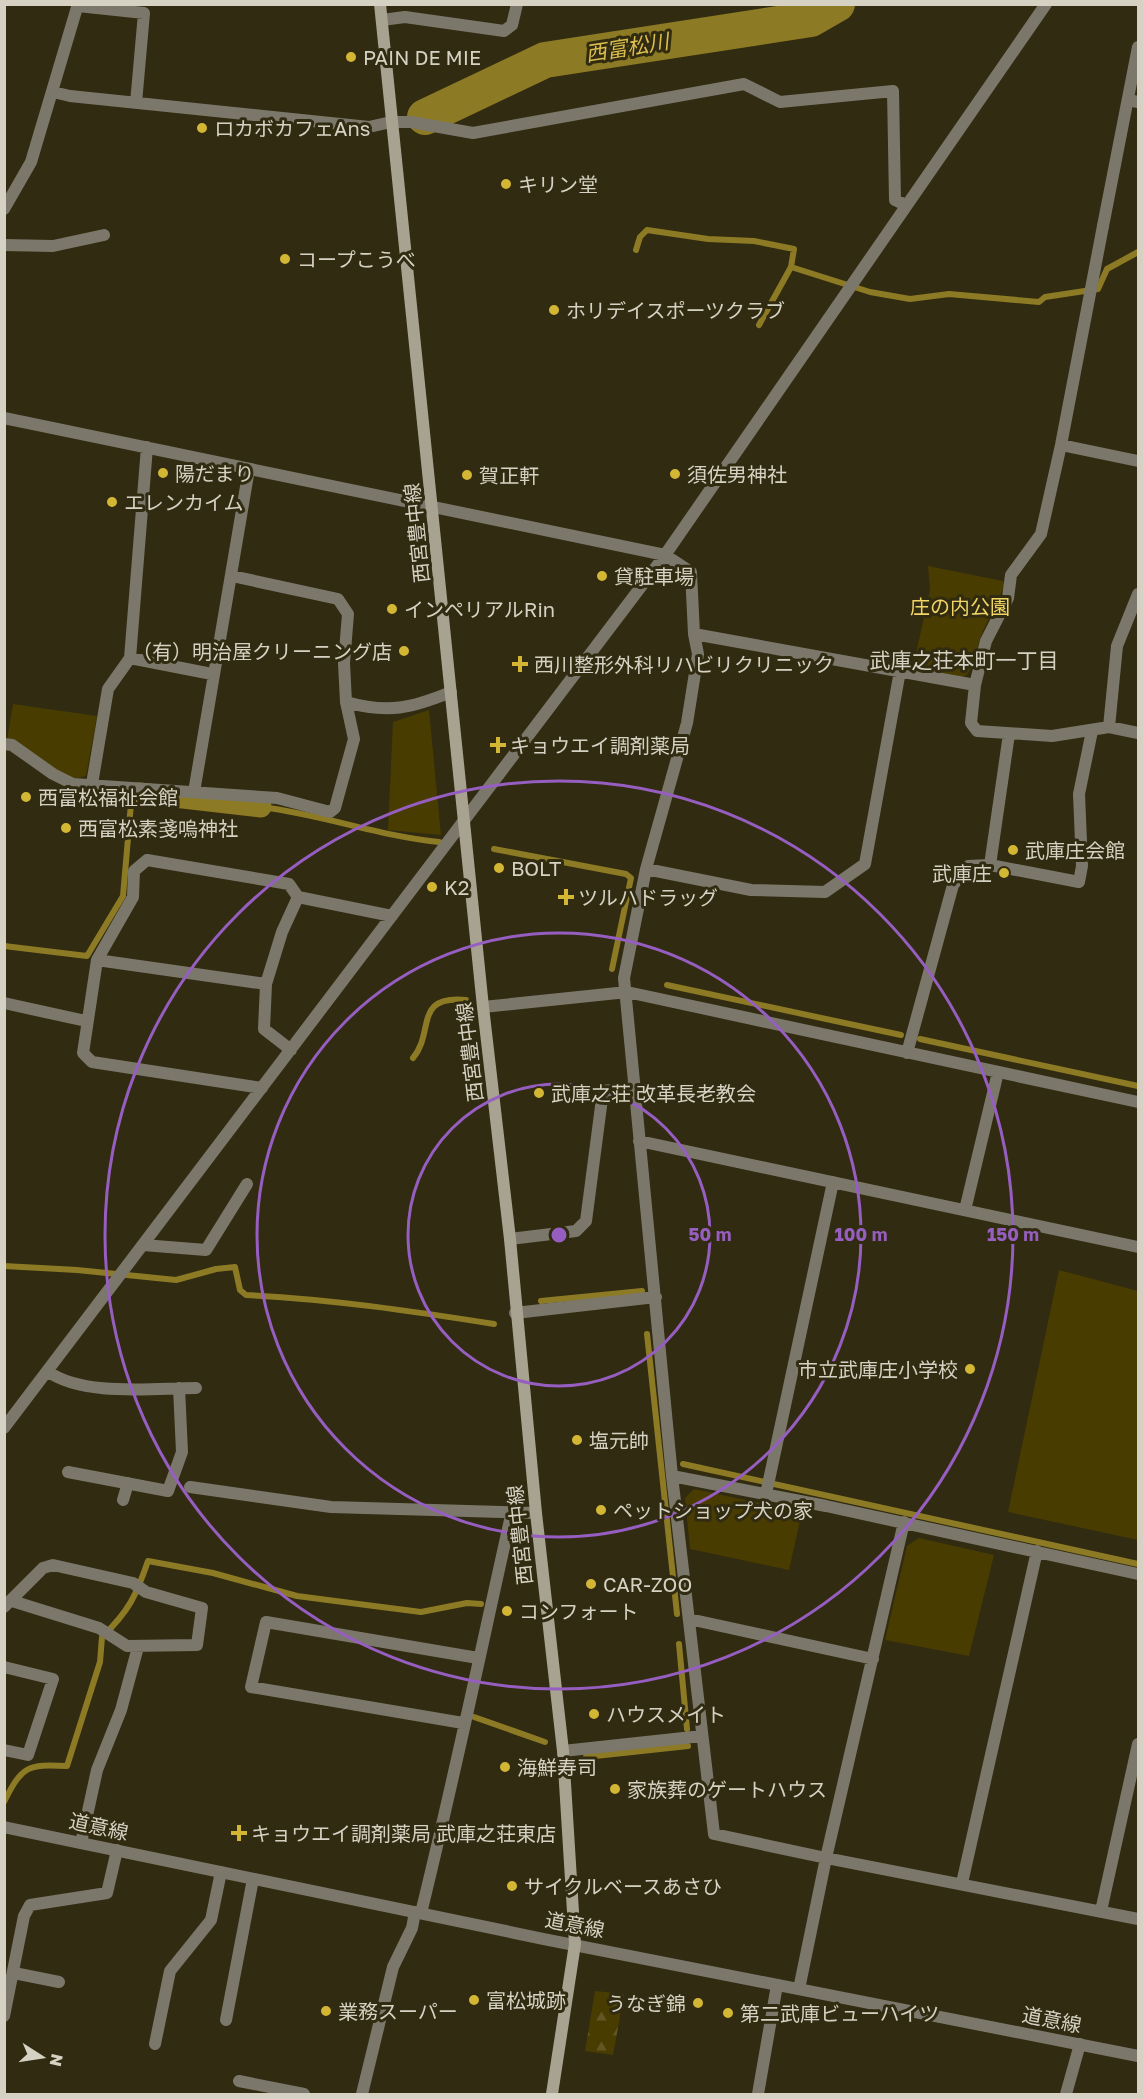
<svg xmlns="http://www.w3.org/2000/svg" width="1143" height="2099" font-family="'Golos Text','Noto Sans JP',sans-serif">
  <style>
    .green { fill: #493c00 }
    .forest { fill: url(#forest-firs) }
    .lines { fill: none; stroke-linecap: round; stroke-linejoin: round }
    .stream { stroke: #8d7a24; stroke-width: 6 }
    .canal { stroke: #8d7a24; stroke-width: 21 }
    .river { stroke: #8d7a24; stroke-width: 36 }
    .minor { stroke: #7b786b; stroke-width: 12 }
    .tertiary { stroke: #7b786b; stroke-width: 12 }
    .secondary { stroke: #a8a390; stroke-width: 12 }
    .ring { fill: none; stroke: #965ec0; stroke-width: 3 }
    .poi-dot { fill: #d4b635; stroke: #312b11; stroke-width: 2 }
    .labels { text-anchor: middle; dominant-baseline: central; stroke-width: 6; stroke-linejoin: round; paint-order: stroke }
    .poi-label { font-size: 20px; fill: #d6d2c3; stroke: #312b11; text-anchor: start }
    .street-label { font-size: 20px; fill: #d6d2c3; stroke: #312b11 }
    .park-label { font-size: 20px; fill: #f1d565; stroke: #312b11 }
    .water-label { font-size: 21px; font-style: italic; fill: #dbbf4e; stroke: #312b11 }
    .neighbourhood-label { font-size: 21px; fill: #d6d2c3; stroke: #312b11 }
    .centre { fill: #965ec0; stroke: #312b11; stroke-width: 3 }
    .ring-label { font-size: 18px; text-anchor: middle; font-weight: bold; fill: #965ec0; stroke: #312b11; stroke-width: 6; stroke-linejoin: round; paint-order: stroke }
  </style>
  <defs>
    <pattern id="forest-firs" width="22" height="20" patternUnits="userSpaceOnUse" patternTransform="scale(1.5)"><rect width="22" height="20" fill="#493c00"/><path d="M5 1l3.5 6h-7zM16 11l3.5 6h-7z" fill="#625724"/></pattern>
  </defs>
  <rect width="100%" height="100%" fill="#312b11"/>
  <path class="green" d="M928 566 1003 581 1005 585 983 631 968 674 963 677 913 667 930 590Z
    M13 704 97 716 86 776 72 779 7 740Z
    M429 710 441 835 388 830 393 722Z
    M1059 1270 1138 1291V1540L1008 1512Z
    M694 1489 802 1512 789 1570 690 1549 685 1498Z
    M919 1538 994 1555 969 1656 885 1640 907 1546Z"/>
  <path class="forest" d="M595 1991 624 1994 613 2055 585 2051Z"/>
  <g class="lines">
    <path class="stream" d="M636 250 640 237 647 230 708 239 754 241 794 249 791 267 870 292 910 299 949 294 1039 302 1045 297 1098 289 1107 269 1138 252
      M759 325 791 267
      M261 807C321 814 378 836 439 842
      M494 849 626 874 631 878 612 969
      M4 946 87 956 123 896 132 792
      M667 985 901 1035
      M920 1039 1138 1086
      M413 1058C435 1032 413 995 466 1000
      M4 1266 77 1270 176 1280 216 1269 235 1267 240 1290 246 1295C329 1299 412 1311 494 1324
      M541 1301 642 1291
      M647 1334 677 1614
      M683 1464 1138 1564
      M679 1644 687 1729
      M474 1717 545 1742
      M586 1757 688 1746
      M4 1802C22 1766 27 1764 67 1766L100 1662 102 1637C129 1611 136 1596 148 1561L213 1573 297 1596 374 1606 421 1612 467 1603 481 1604"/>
    <path class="canal" d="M139 793 261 807"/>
    <path class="river" d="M425 117 545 60 811 19 837 4"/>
    <path class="minor" d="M78 6 144 13 136 103
      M382 20 405 17 504 31 512 25 517 4
      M53 92 70 96 369 127 391 122H411L473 133 744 84 780 102 893 91 895 200 906 205
      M1128 100 1138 102
      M4 209 31 162 78 4
      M4 245 53 246 104 235
      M4 418 665 555 691 572 694 634 975 685 971 723 977 731 1052 736 1109 727 1138 733
      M1061 445 1138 461
      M694 634 698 654 687 723 646 869 624 978 672 1476 714 1834 826 1858 1138 1919
      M130 658 212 674
      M975 685 986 641 1008 598 1011 575 1041 534 1061 445 1103 226
      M346 702C388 714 412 708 451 692
      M1109 727 1117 646 1138 594
      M4 744 12 745 53 774 73 784 277 798 330 812 335 808 354 739 346 702 344 663 348 614 338 599 232 576
      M92 784 108 689 130 658 147 447
      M194 792 249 469
      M990 865 1009 734
      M646 869 751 890 825 892 865 864 900 671
      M298 897 392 916
      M97 960 266 984
      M4 1003 86 1021
      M483 1007 627 992 1138 1102
      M907 1053 953 885 968 866 990 865 1079 882 1082 866 1079 794 1092 731
      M262 1088 92 1062 83 1053 97 960 133 897 134 871 147 860 289 884 298 897 282 932 266 984 264 1029 291 1050
      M639 1141 1138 1247
      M965 1210 998 1072
      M510 1239 576 1231 586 1221 603 1091 635 1087
      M143 1245 206 1250 247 1184
      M515 1313 656 1297
      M47 1371C83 1397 153 1388 196 1388
      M4 1428 665 555 1046 4
      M68 1472 168 1491 182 1452 179 1388
      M672 1476 826 1506 1138 1574
      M190 1487 331 1507 536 1513
      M766 1494 833 1182
      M123 1500 128 1483
      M4 1607 43 1568 53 1565 133 1583 146 1592 202 1608 197 1645 127 1646 99 1628 12 1601
      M689 1619 873 1659
      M4 1667 53 1679 28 1755 4 1750
      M463 1723 251 1687 266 1622 478 1658
      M563 1751 702 1736
      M81 1843 97 1770 121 1710 138 1647
      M962 1883 1037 1551
      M1101 1911 1138 1744
      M421 1913C454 1779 482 1645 512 1511
      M14 1973 59 1982
      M799 1989 826 1858 904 1522
      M4 2016 24 1916 30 1905 107 1893 117 1850
      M226 2020 253 1879
      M155 2044 170 1971 211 1920 221 1872
      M239 2081 304 2094
      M362 2094 393 1967 412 1928 415 1912
      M758 2094 777 1985
      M1066 2094 1080 2044"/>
    <path class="tertiary" d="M1103 226 1138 47
      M4 1827 544 1939 1138 2056"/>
    <path class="secondary" d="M380 4 483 1007 510 1239 536 1513 563 1751 575 1944 552 2094"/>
  </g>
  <g class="ring">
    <circle cx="559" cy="1235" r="151"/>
    <circle cx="559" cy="1235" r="302"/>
    <circle cx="559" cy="1235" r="454"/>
  </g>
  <g class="poi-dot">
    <circle cx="351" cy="57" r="6"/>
    <circle cx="202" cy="128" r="6"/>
    <circle cx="506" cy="184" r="6"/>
    <circle cx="285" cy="259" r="6"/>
    <circle cx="554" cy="310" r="6"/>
    <circle cx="163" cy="473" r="6"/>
    <circle cx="675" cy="474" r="6"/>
    <circle cx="467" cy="475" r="6"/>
    <circle cx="112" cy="502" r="6"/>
    <circle cx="602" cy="576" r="6"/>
    <circle cx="392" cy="609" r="6"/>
    <circle cx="404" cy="651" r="6"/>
    <path d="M517 655h6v6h6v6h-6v6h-6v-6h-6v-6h6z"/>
    <path d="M495 736h6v6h6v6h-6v6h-6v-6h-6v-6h6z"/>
    <circle cx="26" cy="797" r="6"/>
    <circle cx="66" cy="828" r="6"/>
    <circle cx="1013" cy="850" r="6"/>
    <circle cx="499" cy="868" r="6"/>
    <circle cx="1004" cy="873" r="6"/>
    <circle cx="432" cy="887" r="6"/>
    <path d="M563 888h6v6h6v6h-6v6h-6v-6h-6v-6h6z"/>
    <circle cx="539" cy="1093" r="6"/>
    <circle cx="970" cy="1369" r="6"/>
    <circle cx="577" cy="1440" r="6"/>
    <circle cx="601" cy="1510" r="6"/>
    <circle cx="591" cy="1584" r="6"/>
    <circle cx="507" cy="1611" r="6"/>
    <circle cx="594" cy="1714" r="6"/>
    <circle cx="505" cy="1767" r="6"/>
    <circle cx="615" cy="1789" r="6"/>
    <path d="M236 1824h6v6h6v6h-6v6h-6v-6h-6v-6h6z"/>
    <circle cx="512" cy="1886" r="6"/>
    <circle cx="474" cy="2000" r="6"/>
    <circle cx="698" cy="2003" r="6"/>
    <circle cx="326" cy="2011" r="6"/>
    <circle cx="728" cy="2013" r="6"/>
  </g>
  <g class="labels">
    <g class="poi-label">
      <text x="363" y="57">PAIN DE MIE</text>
      <text x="214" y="128">ロカボカフェAns</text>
      <text x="518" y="184">キリン堂</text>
      <text x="297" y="259">コープこうべ</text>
      <text x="566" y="310">ホリデイスポーツクラブ</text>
      <text x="175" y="473">陽だまり</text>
      <text x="687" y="474">須佐男神社</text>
      <text x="479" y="475">賀正軒</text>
      <text x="124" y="502">エレンカイム</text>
      <text x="614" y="576">貸駐車場</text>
      <text x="404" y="609">インペリアルRin</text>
      <text x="392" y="651" text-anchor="end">（有）明治屋クリーニング店</text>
      <text x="534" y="664">西川整形外科リハビリクリニック</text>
      <text x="510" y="745">キョウエイ調剤薬局</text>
      <text x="38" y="797">西富松福祉会館</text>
      <text x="78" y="828">西富松素戔嗚神社</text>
      <text x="1025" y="850">武庫庄会館</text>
      <text x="511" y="868">BOLT</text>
      <text x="992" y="873" text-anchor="end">武庫庄</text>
      <text x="444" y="887">K2</text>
      <text x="578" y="897">ツルハドラッグ</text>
      <text x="551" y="1093">武庫之荘 改革長老教会</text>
      <text x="958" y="1369" text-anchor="end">市立武庫庄小学校</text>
      <text x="589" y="1440">塩元帥</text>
      <text x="613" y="1510">ペットショップ犬の家</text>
      <text x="603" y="1584">CAR-ZOO</text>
      <text x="519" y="1611">コンフォート</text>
      <text x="606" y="1714">ハウスメイト</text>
      <text x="517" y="1767">海鮮寿司</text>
      <text x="627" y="1789">家族葬のゲートハウス</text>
      <text x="251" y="1833">キョウエイ調剤薬局 武庫之荘東店</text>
      <text x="524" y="1886">サイクルベースあさひ</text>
      <text x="486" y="2000">富松城跡</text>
      <text x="686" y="2003" text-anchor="end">うなぎ錦</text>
      <text x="338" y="2011">業務スーパー</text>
      <text x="740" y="2013">第二武庫ビューハイツ</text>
    </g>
    <g class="street-label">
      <text transform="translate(416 533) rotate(-96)">西宮豊中線</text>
      <text transform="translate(469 1052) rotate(-97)">西宮豊中線</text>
      <text transform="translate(519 1535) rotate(-96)">西宮豊中線</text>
      <text transform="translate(99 1826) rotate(12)">道意線</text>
      <text transform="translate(575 1924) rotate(11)">道意線</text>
      <text transform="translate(1052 2019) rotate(11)">道意線</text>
    </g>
    <g class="park-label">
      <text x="960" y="606">庄の内公園</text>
    </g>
    <g class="water-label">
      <text transform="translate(627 47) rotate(-9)">西富松川</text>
    </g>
    <g class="neighbourhood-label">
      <text x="964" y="660">武庫之荘本町一丁目</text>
    </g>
  </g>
  <circle cx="559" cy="1235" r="9" class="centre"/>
  <g class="ring-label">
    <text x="710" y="1241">50 m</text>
    <text x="861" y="1241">100 m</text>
    <text x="1013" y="1241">150 m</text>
  </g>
  <rect width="1143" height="2099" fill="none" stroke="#d6d2c3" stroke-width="12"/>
  <g transform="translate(42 2057) rotate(102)" stroke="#312b11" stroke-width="4.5" paint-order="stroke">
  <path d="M0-4.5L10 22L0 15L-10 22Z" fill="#d6d2c3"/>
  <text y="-9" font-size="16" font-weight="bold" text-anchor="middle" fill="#d6d2c3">N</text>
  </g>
</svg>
